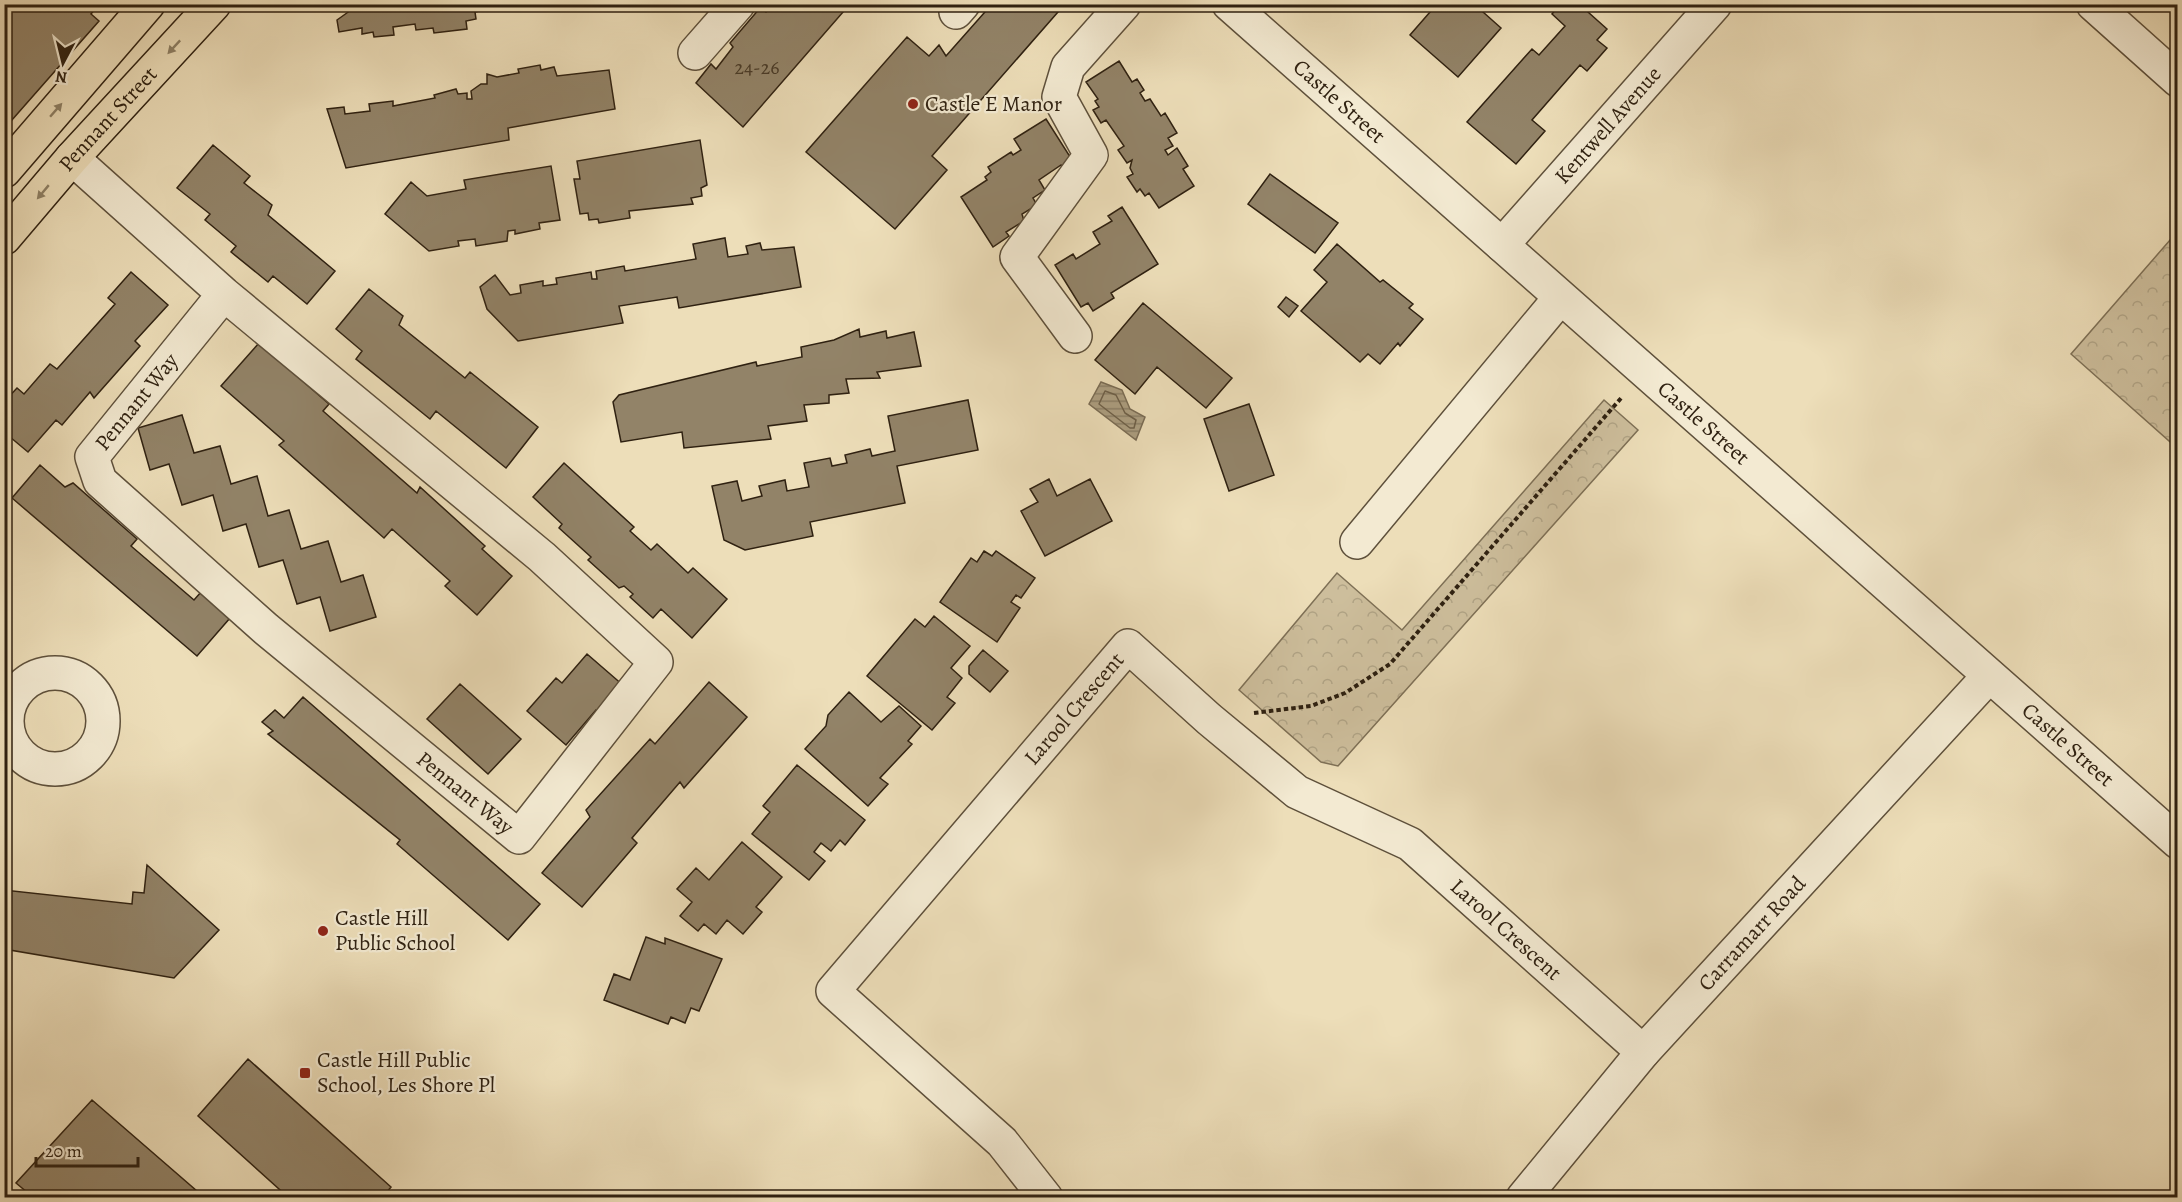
<svg xmlns="http://www.w3.org/2000/svg" width="2182" height="1202" font-family="Alegreya,serif">
  <style>
    .park { fill: url(#park-crowns); stroke: #7e7056; stroke-width: 1.5 }
    .water { fill: url(#water-rules); stroke: #7a6c54; stroke-width: 1.5 }
    .lines { fill: none; stroke-linecap: round; stroke-linejoin: round }
    .shore { stroke: #6e6048; stroke-width: 1.5 }
    .building { fill: #928368; stroke: #2f2111; stroke-width: 1.5 }
    .minor-casing { stroke: #5e503b; stroke-width: 36 }
    .major-casing { stroke: #2f2111; stroke-width: 36 }
    .path { stroke: #2f2111; stroke-width: 4; stroke-dasharray: 4.5 3; stroke-linecap: butt }
    .minor { stroke: #f3ead2; stroke-width: 33 }
    .major { stroke: #eddeb9; stroke-width: 33 }
    .oneway { fill: #8e8065 }
    .poi-dot { fill: #8f2418; stroke: #f3ead2; stroke-width: 2 }
    .labels { text-anchor: middle; dominant-baseline: central; stroke-width: 4.5; stroke-linejoin: round; paint-order: stroke }
    .number-label { font-size: 20px; fill: #483a27 }
    .street-label { font-size: 22px; fill: #2f2111; stroke: #f3ead2 }
    .poi-label { font-size: 22px; fill: #2f2111; stroke: #f3ead2; text-anchor: start }
  </style>
  <defs>
    <pattern id="park-crowns" width="20" height="18" patternUnits="userSpaceOnUse" patternTransform="scale(1.5)"><rect width="20" height="18" fill="#cdbe9c"/><path d="M2 6a3 3 0 1 1 6 0M12 15a3 3 0 1 1 6 0" fill="none" stroke="#b0a385"/></pattern>
    <pattern id="water-rules" width="6" height="5" patternUnits="userSpaceOnUse" patternTransform="scale(1.5)"><rect width="6" height="5" fill="#ac9e80"/><path d="M0 2.5h6" fill="none" stroke="#8c8067"/></pattern>
  </defs>
  <rect width="100%" height="100%" fill="#eddeb9"/>
  <filter id="stains"><feTurbulence type="fractalNoise" baseFrequency=".00333" numOctaves="4"/><feColorMatrix values="0 0 0 0 .2 0 0 0 0 .09 0 0 0 0 .02 0 0 0 .5 -.17"/></filter>
  <radialGradient id="worn" r=".72"><stop offset=".6" stop-color="#630" stop-opacity="0"/><stop offset="1" stop-color="#630" stop-opacity=".3"/></radialGradient>
  <path class="park" d="M2177 232V448L2071 354Z
    M1604 400 1638 430 1338 766 1321 762 1239 690 1337 573 1402 630Z"/>
  <path class="water" d="M1101 382 1122 390 1130 409 1145 417 1136 440 1089 404Z"/>
  <g class="lines">
    <path class="shore" d="M1105 391 1116 395 1125 413 1136 420 1134 428H1130L1099 404Z"/>
  </g>
  <path class="building" d="M4 4H99L91 14 99 21 4 129Z
    M350 4H480V11L475 12 476 19 466 21 467 29 434 33 433 28 416 30 415 24 393 27 394 35 374 37 373 32 362 34V28L339 32 337 20 351 10Z
    M772 4H850L743 127 696 83 711 64 716 69 733 47 730 43 760 8 766 12Z
    M992 4H1065L932 156 947 170 895 229 806 152 907 37 929 56 939 45 946 56Z
    M1437 4H1451L1457 10 1461 4 1469 9 1474 4 1501 28 1458 77 1410 35Z
    M1560 4H1579L1607 29 1597 40 1607 48 1587 71 1580 65 1532 120 1545 131 1516 164 1467 122 1532 49 1539 55 1565 26 1552 14Z
    M1119 61 1132 82 1137 79 1144 90 1140 93 1145 101 1150 99 1161 116 1165 113 1177 133 1168 138 1173 146 1165 150 1168 155 1177 148 1188 166 1183 169 1194 186 1159 208 1149 193 1145 196 1140 189 1137 192 1127 177 1133 174 1130 168 1132 160 1127 163 1118 150 1124 146 1106 120 1101 123 1093 110 1099 107 1095 101 1098 99 1086 82Z
    M540 65 541 70 554 67 557 76 609 70 615 109 508 128 509 140 346 168 327 109 344 107 345 114 370 111 369 104 393 101V106L435 98 434 95 456 89 458 94 467 93V99H472L471 91 481 84H487V74L497 77 519 73 518 69Z
    M1046 119 1074 163 1064 170 1061 165 1039 180 1045 190 1033 198 1037 205 1022 214 1024 221 1006 232 1009 236 993 247 961 197 987 180 985 177 991 172 988 167 1011 152 1013 155 1021 150 1014 139Z
    M700 140 707 185 701 188 702 196 691 198 693 204 629 211 630 218 599 223 598 219 589 220 588 213 580 214 574 179H580L577 161Z
    M213 145 250 176 244 183 272 205 268 215 335 271 307 304 273 276 268 282 231 252 236 246 205 220 210 214 177 188Z
    M551 166 560 220 539 223 540 229 515 234V230L508 231 507 241 476 246 475 239 458 241 459 246 429 251 385 214 411 182 427 196 466 189 464 180Z
    M1270 174 1338 223 1315 253 1248 204Z
    M1122 207 1158 264 1111 293 1114 298 1093 311 1088 303 1081 307 1055 265 1073 254 1076 259 1100 244 1093 232 1112 221 1108 216Z
    M725 238 728 257 748 254 746 246 760 243 762 250 794 247 801 287 679 308 677 297 619 306 623 323 518 341 487 309 480 287 495 275 510 295 521 293 520 285 543 281V286L557 284 556 278 591 272 592 279H597L596 271 624 266 625 271 696 259 693 244Z
    M1337 244 1380 282 1383 280 1413 304 1409 308 1423 319 1400 346 1398 343 1380 364 1368 354 1360 362 1301 311 1327 282 1314 270Z
    M131 272 168 305 135 341 140 346 94 398 90 392 62 425 56 420 28 452 4 432V402L17 388 24 394 50 364 57 369 115 304 108 298Z
    M369 289 403 316 399 325 465 378 470 372 538 427 506 468 436 411 430 419 356 359 362 351 336 329Z
    M1286 297 1298 306 1289 317 1278 307Z
    M1143 303 1232 378 1206 408 1157 367 1135 394 1095 360Z
    M859 329 860 337 886 331 887 338 914 332 921 366 877 372 880 378 846 379 849 393 829 395V403L804 405 807 421 768 426 771 439 684 448 682 432 621 442 613 402 619 395 756 362 757 366 802 357 801 347 834 340Z
    M259 343 329 404 323 411 417 493 420 487 485 546 482 549 512 576 477 615 445 586 450 581 392 529 384 538 279 445 284 441 221 386Z
    M968 400 978 450 897 466 905 503 810 522 813 536 745 550 724 540 712 486 737 481 742 501 762 496 759 486 785 480 787 491 809 487 804 463 830 458 832 466 847 463 845 455 870 449 872 456 895 451 888 416Z
    M1249 404 1274 475 1229 491 1204 419Z
    M182 415 194 453 220 446 231 484 257 476 268 516 289 510 301 549 328 541 341 582 363 575 376 617 330 631 320 597 297 604 283 560 259 567 246 524 223 531 213 495 182 505 169 464 150 470 138 428Z
    M564 463 634 527 630 531 651 550 657 544 688 573 693 568 727 599 692 638 661 609 653 618 630 597 633 594 624 586 619 588 588 560 591 557 559 528 562 524 533 497Z
    M40 465 65 487 73 483 137 539 131 546 194 600 201 592 230 618 197 656 12 498Z
    M1049 479 1057 496 1090 479 1112 521 1045 556 1021 511 1038 502 1030 489Z
    M984 551 992 556 996 551 1035 578 1021 598 1016 595 1011 602 1020 608 997 642 940 602 971 558 977 562Z
    M934 616 970 646 951 668 962 678 947 697 955 703 932 730 867 676 915 619 925 627Z
    M983 650 1008 671 990 692 969 674V666Z
    M587 654 624 686 600 713 596 710 566 745 527 711 556 678 562 683Z
    M709 682 747 717 684 788 680 782 632 838 637 843 582 907 542 873 590 817 586 810 650 739 655 744Z
    M460 684 521 739 488 774 427 719Z
    M849 692 881 722 899 706 921 726 908 741 912 744 880 778 888 784 868 806 805 749 826 726 828 715Z
    M303 697 540 904 508 940 397 844 400 840 268 734 273 731 262 722 275 710 284 718Z
    M797 765 865 820 845 845 840 840 831 851 821 843 814 852 825 861 809 880 752 834 770 812 763 806Z
    M742 842 782 877 756 907 762 912 743 934 727 920 716 934 704 924 698 931 680 916 692 902 677 889 696 868 709 880Z
    M147 865 219 930 174 978 4 949V890L132 904 133 892 144 893Z
    M646 937 665 944V938L722 959 699 1011 691 1008 685 1023 671 1017 668 1024 604 1000 614 974 630 980Z
    M248 1059 391 1187 382 1198H289L198 1116Z
    M92 1100 205 1198H34L16 1183Z"/>
  <g class="lines">
    <defs>
      <g id="minor">
        <path id="s1" d="M1229 4 2178 842"/>
        <path d="M2093 4 2178 80"/>
        <path d="M956 12 963 4"/>
        <path d="M695 53 738 4"/>
        <path id="s2" d="M72 158 224 294 542 557 656 662 519 837 266 629 100 481 92 457 224 294"/>
        <path id="s3" d="M1502 245 1715 4"/>
        <path d="M1075 336 1017 257 1091 155 1059 97 1068 67 1124 4"/>
        <path d="M1357 542 1560 298"/>
        <circle cx="55" cy="721" r="48"/>
        <path id="s4" d="M1046 1198 1002 1142 833 991 1128 646 1209 719 1297 792 1410 844 1643 1052"/>
        <path id="s5" d="M1523 1198 1643 1052 1989 676"/>
      </g>
      <g id="major">
        <path d="M4 171 148 4"/>
        <path id="s6" d="M4 238 72 158 214 4"/>
      </g>
    </defs>
    <use href="#minor" class="minor-casing"/>
    <use href="#major" class="major-casing"/>
    <path class="path" d="M1254 713 1311 706 1345 693 1390 664 1622 397"/>
    <use href="#minor" class="minor"/>
    <use href="#major" class="major"/>
  </g>
  <defs><path id="oneway-solid" d="M-6-.8H1V-3.2L6.5 0L1 3.2V.8H-6Z" transform="scale(1.5)"/></defs>
  <g class="oneway">
    <use href="#oneway-solid" transform="translate(174 47) rotate(133)"/>
    <use href="#oneway-solid" transform="translate(56 110) rotate(-49)"/>
    <use href="#oneway-solid" transform="translate(43 192) rotate(130)"/>
  </g>
  <g class="poi-dot">
    <circle cx="913" cy="104" r="6"/>
    <circle cx="323" cy="931" r="6"/>
    <rect x="299" y="1067" width="12" height="12" rx="3"/>
  </g>
  <g class="labels">
    <g class="number-label">
      <text x="757" y="67">24-26</text>
    </g>
    <g class="street-label">
      <text stroke="none"><textPath href="#s1" startOffset="147">Castle Street</textPath></text>
      <text stroke="none"><textPath href="#s6" startOffset="158">Pennant Street</textPath></text>
      <text stroke="none"><textPath href="#s3" startOffset="160">Kentwell Avenue</textPath></text>
      <text stroke="none"><textPath href="#s2" startOffset="1640">Pennant Way</textPath></text>
      <text stroke="none"><textPath href="#s1" startOffset="633">Castle Street</textPath></text>
      <text stroke="none"><textPath href="#s4" startOffset="669">Larool Crescent</textPath></text>
      <text stroke="none"><textPath href="#s1" startOffset="1119">Castle Street</textPath></text>
      <text transform="translate(465 793) rotate(39)">Pennant Way</text>
      <text stroke="none"><textPath href="#s4" startOffset="1228">Larool Crescent</textPath></text>
      <text stroke="none"><textPath href="#s5" startOffset="350">Carramarr Road</textPath></text>
    </g>
    <g class="poi-label">
      <text x="925" y="104">Castle E Manor</text>
      <text x="335" y="918">Castle Hill<tspan x="335" dy="25">Public School</tspan></text>
      <text x="317" y="1060">Castle Hill Public<tspan x="317" dy="25">School, Les Shore Pl</tspan></text>
    </g>
  </g>
  <rect width="2182" height="1202" fill="none" stroke="#eddeb9" stroke-width="24"/>
  <rect x="6" y="6" width="2170" height="1190" fill="none" stroke="#2f2111" stroke-width="3"/>
  <rect x="12" y="12" width="2158" height="1178" fill="none" stroke="#2f2111" stroke-width="1.5"/>
  <g transform="translate(63 63) rotate(187)" stroke="#f3ead2" stroke-width="4.5" paint-order="stroke">
  <path d="M0-4.5L10 22L0 15L-10 22Z" fill="#2f2111"/>
  <text y="-9" font-size="16" font-weight="bold" text-anchor="middle" fill="#2f2111">N</text>
  </g>
  <path d="M36 1157v9h102v-9" fill="none" stroke="#2f2111" stroke-width="3"/>
  <text x="45" y="1157" font-size="18" fill="#2f2111" stroke="#f3ead2" stroke-width="4.5" paint-order="stroke">20 m</text>
  <rect width="100%" height="100%" filter="url(#stains)"/>
  <rect width="100%" height="100%" fill="url(#worn)"/>
</svg>
